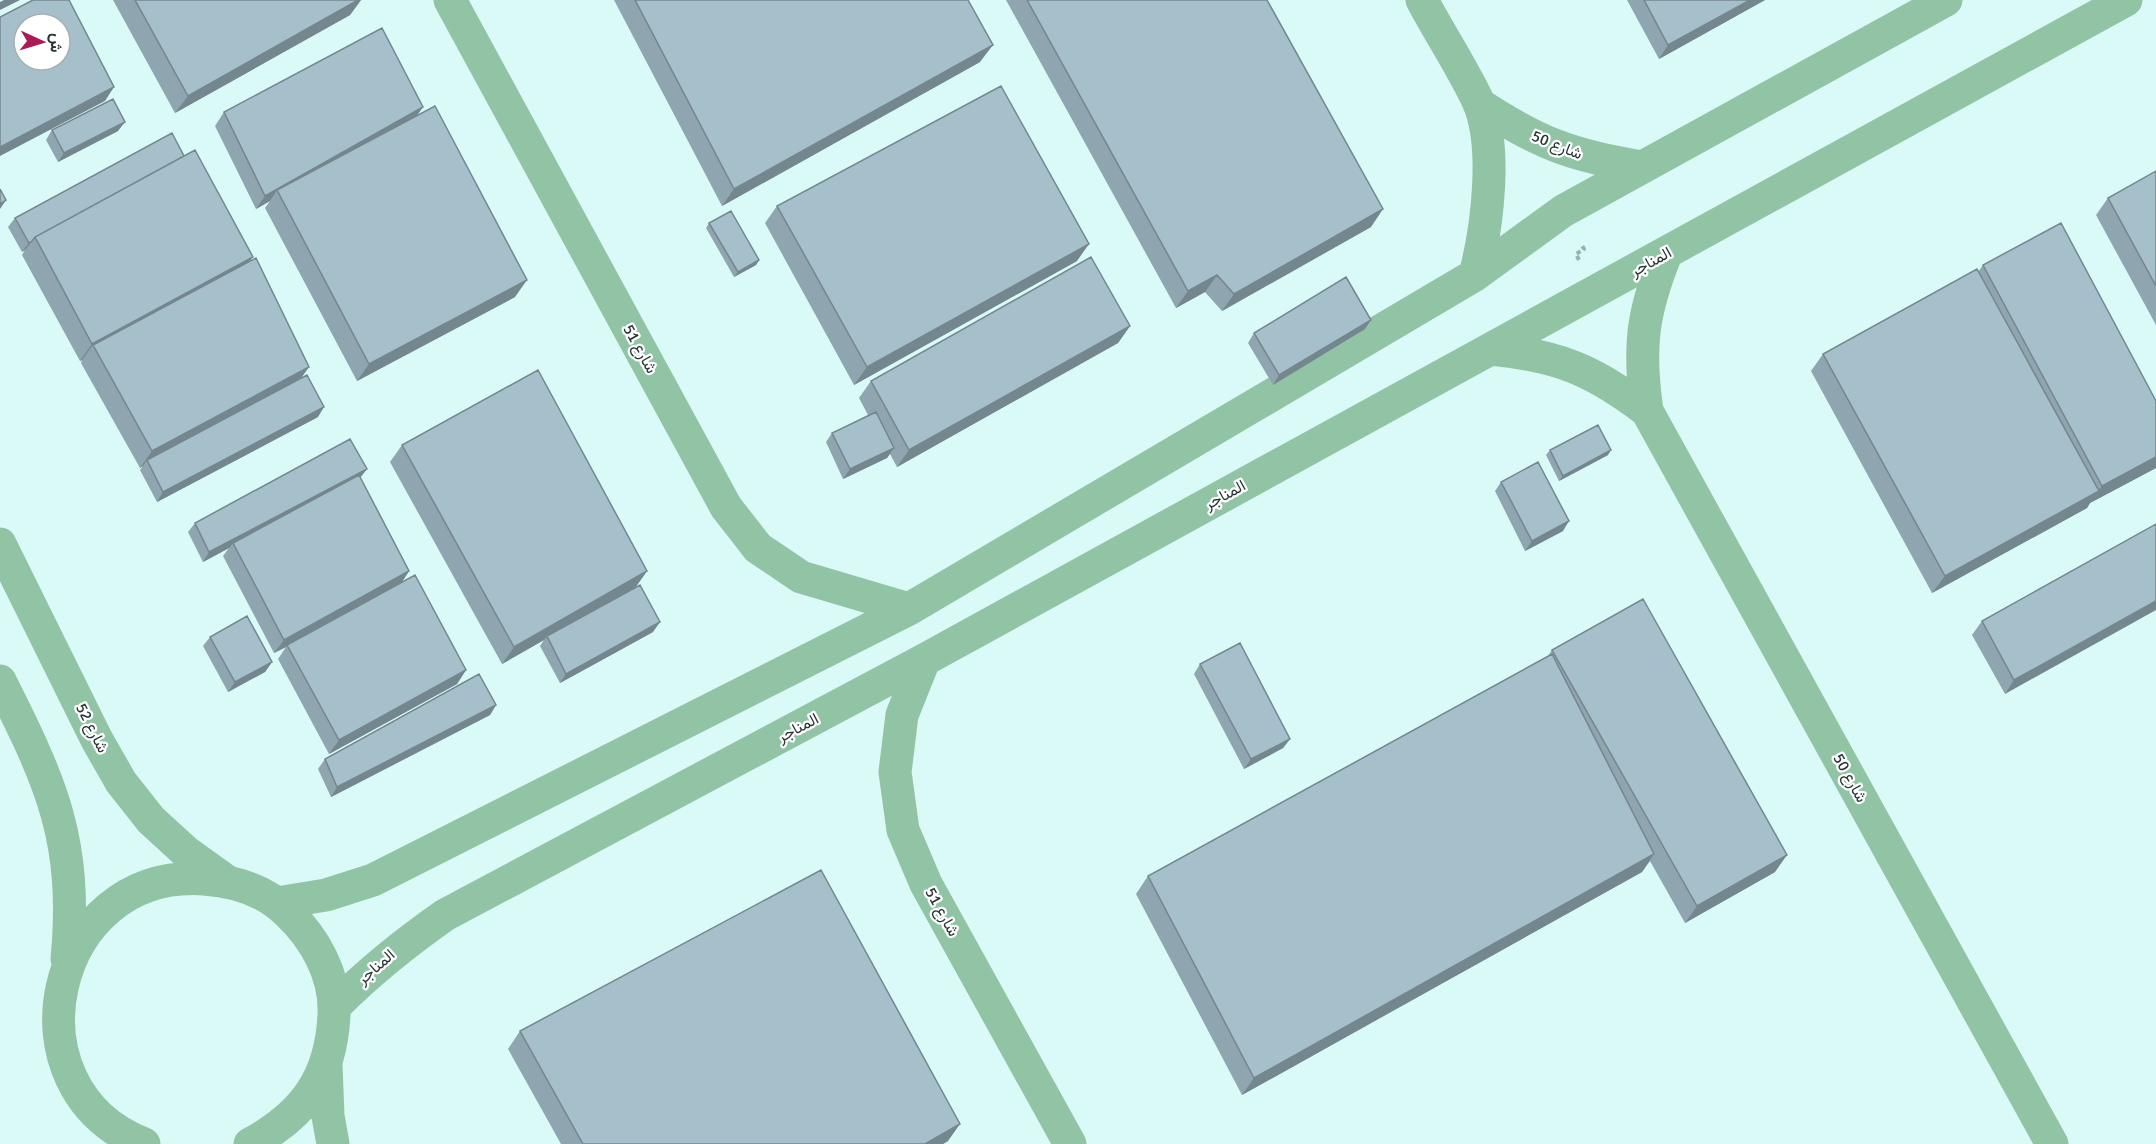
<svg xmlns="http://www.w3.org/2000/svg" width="2156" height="1144" font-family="Signika,Vazirmatn,sans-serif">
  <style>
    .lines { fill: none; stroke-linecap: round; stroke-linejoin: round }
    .path { stroke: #9ab3b1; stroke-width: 4; stroke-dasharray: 4.5 3; stroke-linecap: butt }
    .street { stroke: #91c4a5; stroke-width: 33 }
    .wall { fill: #8fa5af }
    .shaded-wall { fill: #74868e }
    .building { fill: #a6c0cb; stroke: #74868e; stroke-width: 1.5; fill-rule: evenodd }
    .labels { text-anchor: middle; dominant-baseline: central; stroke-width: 4.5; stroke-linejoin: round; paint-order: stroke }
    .street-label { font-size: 16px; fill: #293534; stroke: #fff }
  </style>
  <rect width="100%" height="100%" fill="#dafaf8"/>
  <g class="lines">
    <path class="path" d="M1579 260 1576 254 1584 249 1581 244"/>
    <path class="street" d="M450 0 726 507 758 548 801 577 909 609
      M1422 0C1440 34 1462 67 1478 101 1498 146 1487 229 1475 275
      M1479 104C1538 143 1573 156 1642 167
      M1666 254C1642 313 1638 348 1647 411L2052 1144
      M1491 349C1559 356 1593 370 1647 411
      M0 544 97 740 121 782 151 820 186 852 225 880
      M924 660 902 715 895 772 903 830 926 884 1070 1144
      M0 681C52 784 78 841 67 959
      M277 903 326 895 373 880 909 609 1475 275 1563 211 1946 0
      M335 1006C369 972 405 943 445 915L924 660 2126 0
      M326 1065 328 1116 333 1144
      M144 1144C1 1089 49 868 204 879 235 881 264 890 287 912 315 938 336 976 334 1015 331 1078 304 1115 250 1144"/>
  </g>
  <path class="wall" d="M113 0H361L350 15 175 113Z
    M614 0H968L980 62 722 206Z
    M1006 0H1267L1371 227 1222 311 1205 292 1176 308Z
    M1627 0H1765L1659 59Z
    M224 112 417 115 515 297 357 381 265 208 270 201 256 209 215 126Z
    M52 130 118 131 58 162 46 140Z
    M184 156 249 262 318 417 157 502 140 470 143 466 140 468 81 363 82 360 80 361 22 255 25 250 22 252 8 227 15 218Z
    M2156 171V325L2096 215 2108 198Z
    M777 206 1077 261 854 385 765 223Z
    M709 223 759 260 756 265 734 277 706 228Z
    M1983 265 2156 401V468L2090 503 2087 508 1932 593 1811 371 1823 354 1978 272Z
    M1130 326 1118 343 897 467 890 454 887 458 843 479 826 442 832 433 868 415 859 398 871 381Z
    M1365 329 1273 385 1248 343 1254 333Z
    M402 445 647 571 635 588 653 632 560 683 540 646 544 640 502 664 390 462Z
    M1550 450 1608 455 1559 481 1546 455Z
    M367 469 360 477 409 571 402 582 466 670 457 684 329 754 278 659 286 647 274 653 223 556 229 548 203 562 188 532 195 523Z
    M1501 482 1563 531 1525 551 1495 491Z
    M2156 524 2005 694 1972 635 1982 621Z
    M210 637 272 662 265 672 228 692 203 646Z
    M1552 650 1775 872 1685 923 1650 861 1642 872 1242 1095 1136 894 1148 876 1548 656Z
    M1200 664 1290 739 1283 748 1244 769 1194 674Z
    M496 705 490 715 331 797 318 769 325 759Z
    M520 1031 948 1141 943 1144H561L508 1049Z"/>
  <path class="shaded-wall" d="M4 0H20L0 10V2Z
    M358 0H361L350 15 175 113 188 96Z
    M1750 0H1765L1659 59 1668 45Z
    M993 45 980 62 722 206 734 189Z
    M114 87 105 101 0 156V147Z
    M423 107 414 120 277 190 270 201 256 209 265 196Z
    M125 122 118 131 58 162 64 153Z
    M6 200 0 209V204Z
    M1383 209 1371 227 1222 311 1234 294Z
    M32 241 25 250 22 252 29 243Z
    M1089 244 1077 261 854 385 867 367Z
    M253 257 241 274 93 345 82 360 80 361 92 344Z
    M759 260 756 265 734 277 738 272Z
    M1217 275 1205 292 1176 308 1188 291Z
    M527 280 515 297 357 381 369 364Z
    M1371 320 1365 329 1273 385 1279 375Z
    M1130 326 1118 343 897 467 909 450Z
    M309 367 297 384 147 460 143 466 140 468 152 451Z
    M324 407 318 417 157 502 163 492Z
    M894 448 887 458 843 479 850 469Z
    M1611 450 1608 455 1559 481 1563 476Z
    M2156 457V468L2090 503 2087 508 1932 593 1945 576 2098 491 2102 486Z
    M367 469 360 478 233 543 229 548 203 562 209 552Z
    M1569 521 1563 531 1525 551 1532 541Z
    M409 571 400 585 287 645 286 647 274 653 284 640Z
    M647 571 635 588 547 636 544 640 502 664 514 647Z
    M2156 601V610L2005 694 2014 680Z
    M660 622 653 632 560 683 566 674Z
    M272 662 265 672 228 692 235 682Z
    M466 670 457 684 329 754 339 740Z
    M496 705 490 715 331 797 337 787Z
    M1290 739 1283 748 1244 769 1251 759Z
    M1654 854 1642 872 1242 1095 1254 1078Z
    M1787 855 1775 872 1685 923 1697 906Z
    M960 1124 948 1141 943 1144H925Z"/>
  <path class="building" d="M33 0H69L114 87 0 147V17ZM24 24H60V60H24Z
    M135 0H358L188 96Z
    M635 0H968L993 45 734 189Z
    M1027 0H1267L1383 209 1234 294 1217 275 1188 291Z
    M1644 0H1750L1668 45Z
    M382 28 423 107 265 196 224 112Z
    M1001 86 1089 244 867 367 777 206Z
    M113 99 125 122 64 153 52 130Z
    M435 106 527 280 369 364 277 190Z
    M172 133 184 156 35 237 32 241 29 243 15 218Z
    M195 150 253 257 92 344 35 237Z
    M2156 171V286L2108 198Z
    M0 189 6 200 0 204Z
    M731 211 759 260 738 272 709 223Z
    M2061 223 2156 401V457L2102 486 1983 265Z
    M1091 257 1130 326 909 450 871 381Z
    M256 258 309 367 152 451 93 345Z
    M1977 269 2099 491 1945 576 1823 354Z
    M1346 277 1371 320 1279 375 1254 333Z
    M538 370 647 571 514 647 402 445Z
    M307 375 324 407 163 492 147 460Z
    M876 412 894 448 850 469 832 433Z
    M1598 425 1611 450 1563 476 1550 450Z
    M350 439 367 469 209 552 195 523Z
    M1538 462 1569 521 1532 541 1501 482Z
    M359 475 409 571 284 640 233 543Z
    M2156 524V601L2014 680 1982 621Z
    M415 575 466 670 339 740 287 645Z
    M640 585 660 622 566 674 547 636Z
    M1643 599 1787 855 1697 906 1552 650Z
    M247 616 272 662 235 682 210 637Z
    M1240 643 1290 739 1251 759 1200 664Z
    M1552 654 1654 854 1254 1078 1148 876Z
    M479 674 496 705 337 787 325 759Z
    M821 870 960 1124 925 1144H583L520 1031Z"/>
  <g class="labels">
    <g class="street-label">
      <text transform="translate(1557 145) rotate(22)">شارع 50</text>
      <text transform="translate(1651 262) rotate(-29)">المناجر</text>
      <text transform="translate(640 349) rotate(61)">شارع 51</text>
      <text transform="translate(1225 495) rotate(-29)">المناجر</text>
      <text transform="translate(92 728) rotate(63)">شارع 52</text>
      <text transform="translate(798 728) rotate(-28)">المناجر</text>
      <text transform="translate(1850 778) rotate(61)">شارع 50</text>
      <text transform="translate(942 912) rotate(61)">شارع 51</text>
      <text transform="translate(376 967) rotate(-41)">المناجر</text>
    </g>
  </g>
  <g transform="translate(42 42) rotate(94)"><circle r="28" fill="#ffffff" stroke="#a9aeae" stroke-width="1.5"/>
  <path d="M0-4.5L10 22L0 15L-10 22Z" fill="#a91a57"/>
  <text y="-9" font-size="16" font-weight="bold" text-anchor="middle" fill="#293534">ش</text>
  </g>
</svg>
